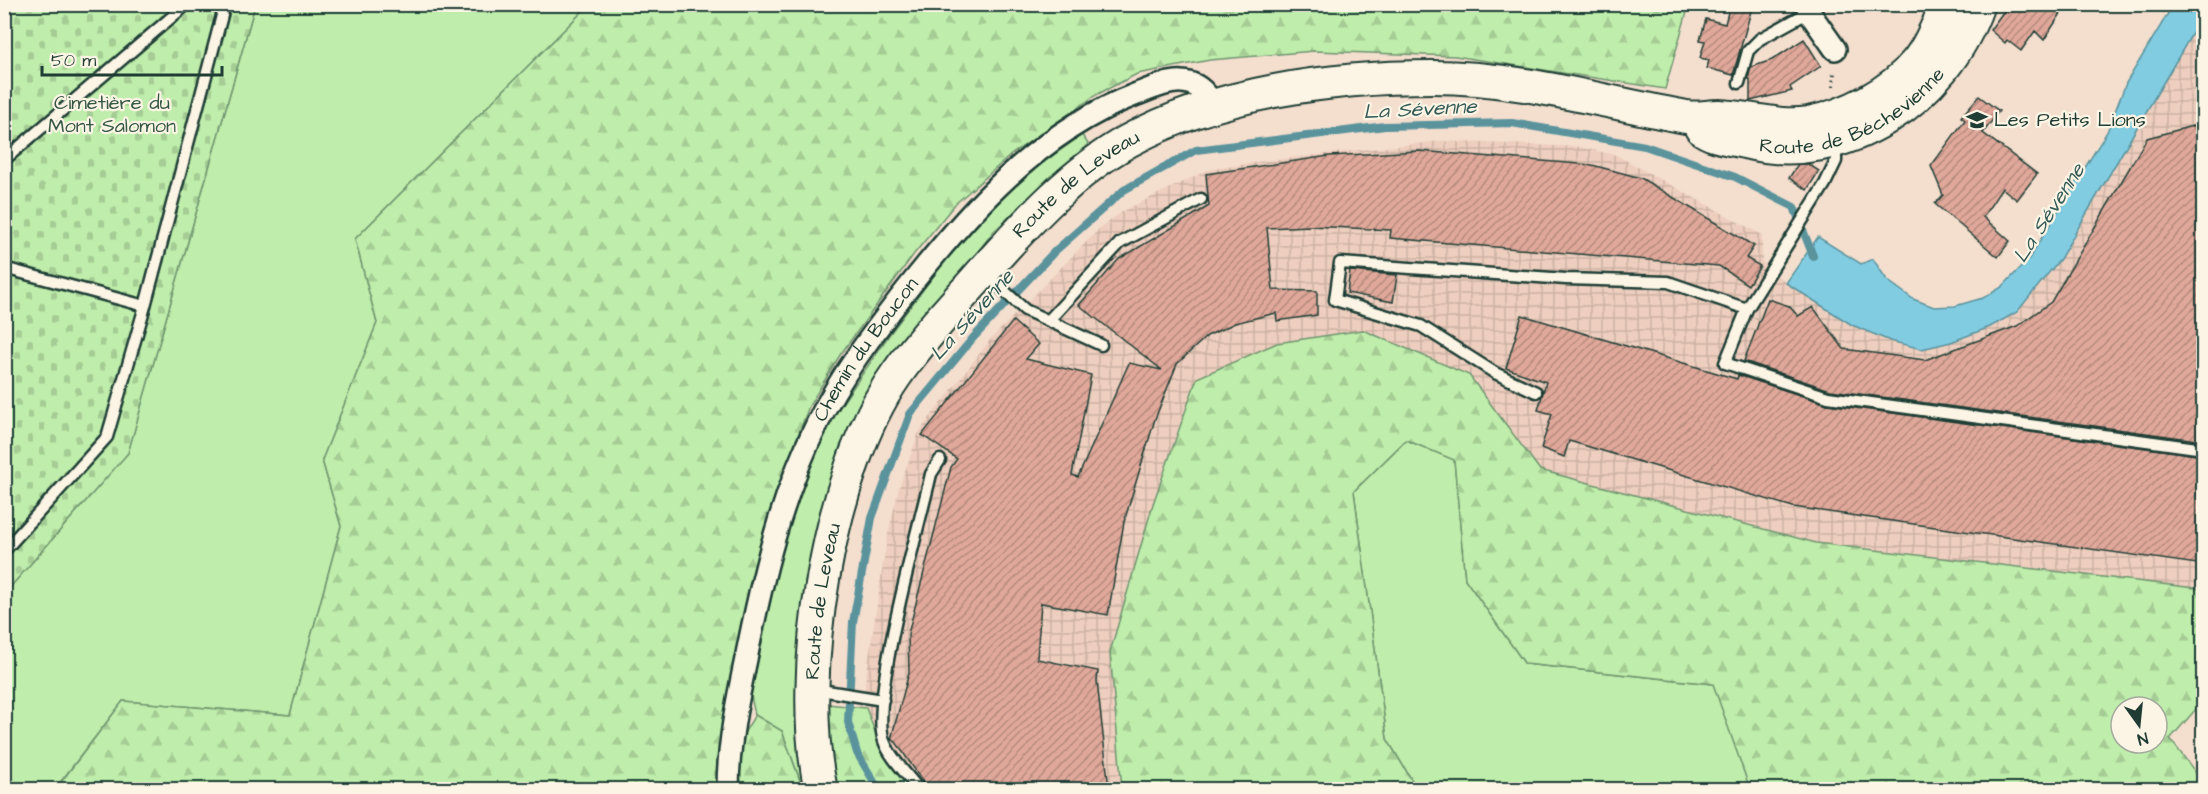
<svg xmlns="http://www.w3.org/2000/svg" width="2208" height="794" font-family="'Architects Daughter',sans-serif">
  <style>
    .industrial { fill: url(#industrial-grid) }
    .grass { fill: #bfedab; stroke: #6f9570; stroke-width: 1.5 }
    .forest { fill: url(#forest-firs); stroke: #6f9570; stroke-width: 1.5; fill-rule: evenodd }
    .cemetery { fill: url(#cemetery-stones); stroke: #6f9570; stroke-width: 1.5 }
    .water { fill: #82cce2; stroke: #5a939c; stroke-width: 1.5 }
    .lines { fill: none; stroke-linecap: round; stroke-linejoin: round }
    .stream { stroke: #5a939c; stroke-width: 8 }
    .building { fill: url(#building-hatch); stroke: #1f3d34; stroke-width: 1.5 }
    .lane-casing { stroke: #1f3d34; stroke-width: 15 }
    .street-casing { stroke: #1f3d34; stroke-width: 26 }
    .secondary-casing { stroke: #1f3d34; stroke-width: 36 }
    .path { stroke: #1f3d34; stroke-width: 4; stroke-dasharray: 1.5 4.5; stroke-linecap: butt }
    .lane { stroke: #fcf5e5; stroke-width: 10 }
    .street { stroke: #fcf5e5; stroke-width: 21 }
    .secondary { stroke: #fcf5e5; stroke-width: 32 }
    .labels { text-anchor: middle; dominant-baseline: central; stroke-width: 4.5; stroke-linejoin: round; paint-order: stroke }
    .park-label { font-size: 20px; fill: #375746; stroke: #fcf5e5 }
    .street-label { font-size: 20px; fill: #1f3d34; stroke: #fcf5e5 }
    .poi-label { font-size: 20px; fill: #1f3d34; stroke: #fcf5e5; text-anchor: start }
    .water-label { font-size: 21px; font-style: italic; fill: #335a57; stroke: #fcf5e5 }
  </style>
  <defs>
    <pattern id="industrial-grid" width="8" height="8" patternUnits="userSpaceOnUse" patternTransform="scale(1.5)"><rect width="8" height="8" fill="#eecebe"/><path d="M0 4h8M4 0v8" fill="none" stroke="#ccb2a4"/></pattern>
    <pattern id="forest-firs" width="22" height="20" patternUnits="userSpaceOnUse" patternTransform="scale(1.5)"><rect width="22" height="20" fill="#bfedab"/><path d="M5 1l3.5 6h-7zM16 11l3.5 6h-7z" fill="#a4cc94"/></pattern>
    <pattern id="cemetery-stones" width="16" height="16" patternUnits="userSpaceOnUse" patternTransform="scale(1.5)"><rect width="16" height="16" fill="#bfedab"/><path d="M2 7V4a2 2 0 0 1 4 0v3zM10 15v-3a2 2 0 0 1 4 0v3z" fill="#a4cc94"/></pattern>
    <pattern id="building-hatch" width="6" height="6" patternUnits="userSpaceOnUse" patternTransform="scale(1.5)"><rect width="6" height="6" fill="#e0a89a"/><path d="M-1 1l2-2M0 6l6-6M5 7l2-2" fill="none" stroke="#b58a7e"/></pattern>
  </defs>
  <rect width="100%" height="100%" fill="#f4dece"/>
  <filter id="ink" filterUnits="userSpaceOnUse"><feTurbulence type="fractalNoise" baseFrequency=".0167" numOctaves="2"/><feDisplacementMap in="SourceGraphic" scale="12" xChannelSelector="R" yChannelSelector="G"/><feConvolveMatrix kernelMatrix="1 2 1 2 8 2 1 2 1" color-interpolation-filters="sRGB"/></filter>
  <g filter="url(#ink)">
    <path class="industrial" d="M2203 15V589L1816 543 1540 470 1469 375 1197 378 1153 504 1110 652 1122 789H910L884 756 866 708 865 684 887 539 899 488 919 432 990 340 1102 226 1125 210 1208 170 1265 161 1440 141 1579 147 1616 155 1762 235V262L1786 283 1890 341 1922 349 1951 342 1990 327 2017 312 2060 259Z"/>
    <path class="grass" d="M255 5H589L355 239 377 323 322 460 341 526 290 715 123 701 55 789 5 790V593L128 453Z
      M1082 135 1088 144 993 232 868 395 840 446 805 582 798 713 803 788 782 731 755 715 751 696 783 530 826 427 889 335 974 222 1034 169Z
      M1406 440 1454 459 1465 579 1525 664 1714 684 1750 789H1417L1387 739 1354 491Z"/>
    <path class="forest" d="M589 5H1689L1665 89 1455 56 1314 51 1210 60 1137 74 1096 95 1012 154 955 204 914 254 840 355 809 406 774 499 748 599 720 789 55 790 123 701 290 715 341 526 322 460 377 323 355 239Z
      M1363 330 1469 375 1540 470 1816 543 2203 589V701L2170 739 2203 782V789H1750L1713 684 1525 664 1465 579 1454 460 1406 440 1354 491 1387 739 1417 789H1122L1110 652 1153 504 1197 378 1277 343ZM2121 707H2157V743H2121Z
      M827 704 866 708 884 756 910 789H836L829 756Z
      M755 715 782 731 803 789 738 790 741 738Z"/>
    <path class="cemetery" d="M5 5H255L128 453 5 593Z"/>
    <path class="water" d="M2173 5H2203V15L2060 259 2017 312 1990 327 1951 342 1922 349 1890 341 1852 325 1786 283 1818 237 1861 264 1873 259 1887 280 1913 299 1934 307 1955 306 1983 298 2002 287 2028 260 2107 132 2126 83Z"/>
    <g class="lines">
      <path class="stream" d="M879 790 857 753 848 722 853 622 872 518 910 414 973 338 1055 251 1124 190 1196 150 1385 126 1512 123 1645 146 1735 177 1794 207 1813 256"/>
    </g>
    <path class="building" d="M1730 4H1753L1733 75 1707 68 1709 60 1700 58 1705 41 1700 40 1706 19 1725 24Z
      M2009 4H2067L2044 40 2035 31 2021 51 2007 40 2005 43 1990 30Z
      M1804 39 1821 66 1790 87 1792 91 1750 101V79H1748L1751 67 1772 60Z
      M1979 96 1999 111 1983 133 2037 174 2017 200 2002 188 1983 217 2010 241 1998 257 1935 204 1943 195 1931 166 1965 120 1961 117Z
      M2204 123V441L1830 390 1744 361 1768 299 1789 306 1798 316 1813 307 1844 349 1925 360 2017 326 2051 302 2147 138Z
      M1419 151 1592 165 1641 178 1754 246 1746 258 1760 266 1748 285 1719 266 1390 238 1391 230 1310 226 1267 228 1273 290 1317 291V315L1277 321 1276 313 1235 323 1207 336 1177 364 1155 419 1124 522 1108 615 1041 603 1037 659 1098 671 1097 681 1109 789H928L896 742 891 739 909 673 908 634 951 467 957 459 922 435 1013 321 1039 344 1026 359 1091 375 1072 475 1078 477 1129 363 1162 370 1079 305 1119 259 1209 206 1206 174 1329 156Z
      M1798 164H1808L1819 171 1807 190 1789 178Z
      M1350 271 1397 275 1393 302 1347 293Z
      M1522 315 1737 379 1738 375 1827 404 2204 456V565L1793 507 1569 441 1564 457 1541 448 1552 414 1538 410 1546 382 1506 368Z"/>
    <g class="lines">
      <defs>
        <path id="lane" d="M1739 83 1748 51 1760 39 1809 12
          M4 160 187 4
          M4 268 145 306
          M986 274 1025 310 1101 345
          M1747 309 1725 363 1828 397 2204 449
          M1049 320 1120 243 1201 199
          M1536 392 1495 373 1421 326 1335 300 1340 263 1566 279 1668 282 1747 309 1825 184 1836 161V143
          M4 551 107 437 145 306 225 4
          M814 689 883 700
          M919 790C908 775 890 758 884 741 869 702 920 523 931 474L940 460"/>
        <g id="street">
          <path d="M1807 4 1809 12 1835 49"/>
          <path id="s1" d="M728 790C728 746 737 702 746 659 762 578 781 496 818 422 840 377 871 336 901 297 965 215 1038 131 1137 94 1168 82 1195 70 1213 105"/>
        </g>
        <g id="secondary">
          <path id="s2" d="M1701 128C1712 137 1731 139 1745 142 1844 168 1946 98 1978 4"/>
          <path id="s3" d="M821 790C795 676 829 470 896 375 923 336 957 302 987 267 1028 221 1074 171 1128 141 1217 92 1333 77 1433 77 1519 77 1603 102 1686 117 1697 119 1708 116 1719 116 1749 117 1779 128 1809 123 1848 115 1891 93 1916 63 1930 46 1938 24 1947 4"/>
        </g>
      </defs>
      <use href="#lane" class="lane-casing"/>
      <use href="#street" class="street-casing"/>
      <use href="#secondary" class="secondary-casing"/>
      <path class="path" d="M1833 87 1834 71"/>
      <use href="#lane" class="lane"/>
      <use href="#street" class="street"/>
      <use href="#secondary" class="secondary"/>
    </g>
  </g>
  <defs>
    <symbol id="school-bare" viewBox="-9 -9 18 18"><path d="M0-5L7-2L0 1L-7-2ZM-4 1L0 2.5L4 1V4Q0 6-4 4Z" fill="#1f3d34" stroke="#fcf5e5" stroke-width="2.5" paint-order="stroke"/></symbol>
  </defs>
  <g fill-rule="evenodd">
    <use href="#school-bare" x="1962" y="105" width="30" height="30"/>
  </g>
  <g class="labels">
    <g class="park-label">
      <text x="112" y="103">Cimetière du<tspan x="112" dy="23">Mont Salomon</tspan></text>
    </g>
    <g class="street-label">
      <text stroke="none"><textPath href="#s2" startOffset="164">Route de Béchevienne</textPath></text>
      <text stroke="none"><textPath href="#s3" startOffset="694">Route de Leveau</textPath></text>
      <text stroke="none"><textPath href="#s1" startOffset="468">Chemin du Boucon</textPath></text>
      <text stroke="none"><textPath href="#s3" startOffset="190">Route de Leveau</textPath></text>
    </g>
    <g class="poi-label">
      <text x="1994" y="120">Les Petits Lions</text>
    </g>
    <g class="water-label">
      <text transform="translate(1420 109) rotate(-3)">La Sévenne</text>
      <text transform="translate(2049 213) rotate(-57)">La Sévenne</text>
      <text transform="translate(972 315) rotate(-48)">La Sévenne</text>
    </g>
  </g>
  <rect width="2208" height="794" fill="none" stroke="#fcf5e5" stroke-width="24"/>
  <rect x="12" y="12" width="2184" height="770" fill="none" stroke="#1f3d34" stroke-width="2" filter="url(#ink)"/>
  <g transform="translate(2139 725) rotate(165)"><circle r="28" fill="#fcf5e5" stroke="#a4ab9e" stroke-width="1.5"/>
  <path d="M0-4.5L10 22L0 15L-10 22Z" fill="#1f3d34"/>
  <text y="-9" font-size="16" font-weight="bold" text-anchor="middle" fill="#1f3d34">N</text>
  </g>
  <path d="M42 66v9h180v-9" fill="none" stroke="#1f3d34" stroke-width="3"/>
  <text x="51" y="66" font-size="18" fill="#1f3d34" stroke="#fcf5e5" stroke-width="4.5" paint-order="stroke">50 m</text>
</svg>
